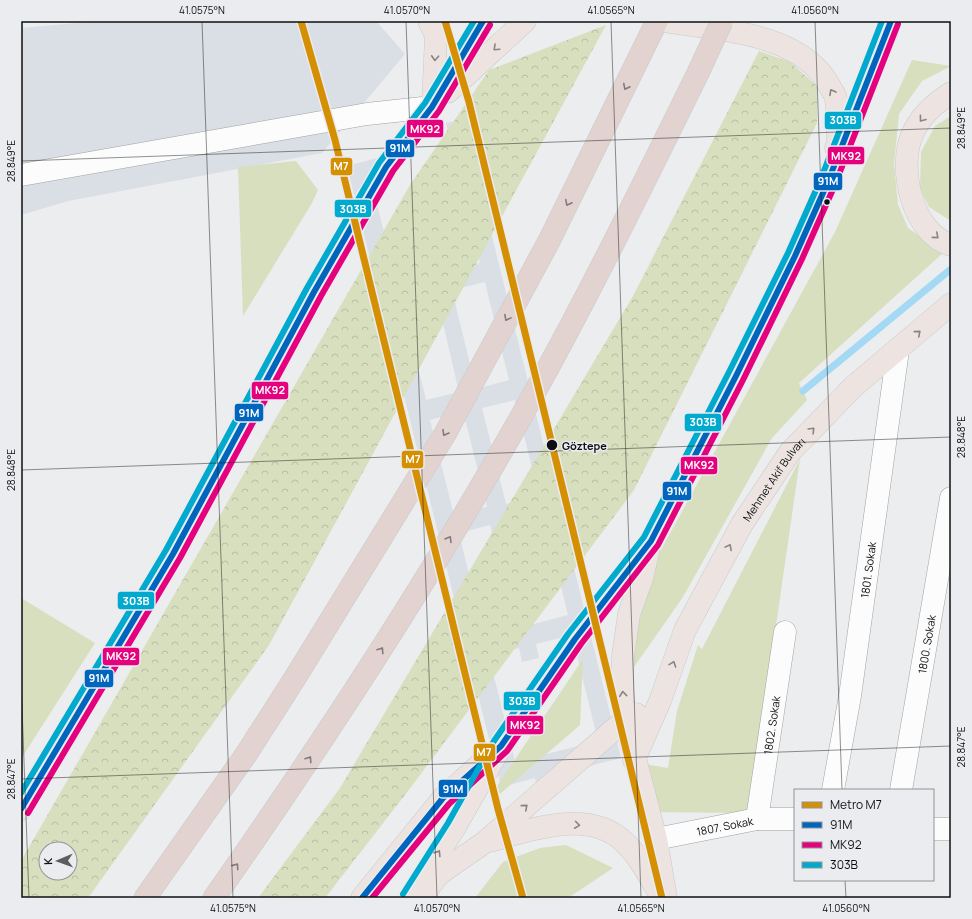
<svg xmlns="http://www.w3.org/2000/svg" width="972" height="919" font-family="Manrope,sans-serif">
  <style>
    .built { fill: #dadee5; fill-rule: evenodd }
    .green { fill: #d7dfbe }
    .forest { fill: url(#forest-crowns); fill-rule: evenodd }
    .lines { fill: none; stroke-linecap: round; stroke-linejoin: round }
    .stream { stroke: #a3d9f5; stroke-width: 7 }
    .minor-casing { stroke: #a0a2a3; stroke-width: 23 }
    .major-casing { stroke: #c8c9ca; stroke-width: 23 }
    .highway-casing { stroke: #c8c9ca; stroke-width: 23 }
    .minor { stroke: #fcfcfd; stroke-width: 22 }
    .major { stroke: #ede4e1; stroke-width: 22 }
    .highway { stroke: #e2d3d0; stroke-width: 22 }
    .highway-bridge-casing { stroke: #c8c9ca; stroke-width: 23; stroke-linecap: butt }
    .highway-bridge { stroke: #e2d3d0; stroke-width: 22 }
    .bus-1-casing { stroke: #eaecf0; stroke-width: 9 }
    .bus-2-casing { stroke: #eaecf0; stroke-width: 9 }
    .bus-3-casing { stroke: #eaecf0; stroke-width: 9 }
    .bus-1 { stroke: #0065bd; stroke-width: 6 }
    .bus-2 { stroke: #e5007d; stroke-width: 6 }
    .bus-3 { stroke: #00a9ce; stroke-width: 6 }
    .metro-1-casing { stroke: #eaecf0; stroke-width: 10 }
    .metro-1 { stroke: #d48f02; stroke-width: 7 }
    .oneway { stroke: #898483 }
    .oneway2 { stroke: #837b7a }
    .ticks { fill: none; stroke: #0e0f10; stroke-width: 1; stroke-opacity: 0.45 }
    .bus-dot { fill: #0e0f10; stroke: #eaecf0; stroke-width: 1.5 }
    .labels { text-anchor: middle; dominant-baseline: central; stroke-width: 3; stroke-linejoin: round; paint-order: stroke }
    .stop-label { font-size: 11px; font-weight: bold; fill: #0e0f10; stroke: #eaecf0; text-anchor: start }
    .street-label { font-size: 11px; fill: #0e0f10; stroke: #eaecf0 }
    .line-badge { stroke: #eaecf0; stroke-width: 1.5 }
    .badge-label { font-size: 11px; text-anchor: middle; font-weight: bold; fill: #fff }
    .neatline { fill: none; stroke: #0e0f10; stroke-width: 1.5 }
    .ticks-label { font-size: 10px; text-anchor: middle; fill: #0e0f10 }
  </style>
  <defs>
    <pattern id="forest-crowns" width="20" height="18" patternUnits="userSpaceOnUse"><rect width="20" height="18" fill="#d7dfbe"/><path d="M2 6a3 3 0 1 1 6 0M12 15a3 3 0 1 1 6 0" fill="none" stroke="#b7bea2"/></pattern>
  </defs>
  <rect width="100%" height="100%" fill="#ebedef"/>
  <path class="built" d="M99 21H376L405 54 322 153 68 201 21 215V28Z
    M463 119 621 758 546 777 536 783 535 778 501 787 347 166 389 155 371 181 397 284 480 263 446 123ZM485 282 509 380 476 389 452 290ZM436 293 459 392 426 400 402 301ZM515 400 539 495 506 504 482 408ZM463 411 487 507 454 515 430 420ZM543 511 568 615 534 624H533ZM490 525 516 630 484 637 459 533ZM572 635 598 741 515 762 489 656 519 648 522 662 539 658 536 644Z"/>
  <path class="green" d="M912 60 951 66 922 81 899 114 894 164 898 205 908 228 943 253 799 383 807 400 772 438 683 597 634 667 628 642 656 559 835 232Z
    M951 116V221L929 207 920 189 921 152 935 126Z
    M296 161 318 190 312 203 243 316 238 167Z
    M800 459 749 813 644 812V764L668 768 677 711 698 645 702 649Z
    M21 598 95 643 21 759Z
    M583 659 580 725 500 794 497 786Z
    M566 845 613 868 568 898H475L503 862 540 848Z"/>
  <path class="forest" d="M606 25 269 645 88 898H21V861L410 185 489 70ZM46 849H70V873H46Z
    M759 51 790 62 817 86V123L634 490 408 791 325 898H258L340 788 633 296Z"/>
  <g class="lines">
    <path class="stream" d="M803 391 951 269"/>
    <defs>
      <g id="minor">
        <path d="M21 175 367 114 432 107"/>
        <path id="s1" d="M833 790 850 696 898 350"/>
        <path id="s2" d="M901 790 951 498"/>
        <path id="s3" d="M757 819 785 632"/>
        <path d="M933 829H951"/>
        <path id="s4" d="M656 839 757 819H795"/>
      </g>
      <g id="major">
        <path d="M429 21 436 36 433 102"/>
        <path d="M663 21C717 30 800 32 829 85 831 89 835 94 836 99 838 112 837 128 838 142L836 148"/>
        <path d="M448 92 525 21"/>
        <path d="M951 93C935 103 919 118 912 135 898 169 912 233 951 245"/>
        <path d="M649 548 642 578 629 614 623 656 622 688 625 720 656 839 666 898"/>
        <path id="s5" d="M634 760 660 701 685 630 742 524 790 452 853 387 951 304"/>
        <path d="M21 809 173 554 314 292 386 167 432 107 483 21"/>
        <path d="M490 841C530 830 589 808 624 842 640 857 649 876 660 895"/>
        <path d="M426 891 439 874 485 842 625 720 636 714"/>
        <path d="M362 898 443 798 488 757"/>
        <path d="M410 898 455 827 501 746 575 639 651 541 736 376 795 256 827 184 891 21"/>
      </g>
      <path id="highway" d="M145 898 247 753 295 678 445 434 549 241 657 21
        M214 898C322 744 425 587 517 424 582 309 640 191 698 73"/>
    </defs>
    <use href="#minor" class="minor-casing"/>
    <use href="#major" class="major-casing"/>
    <use href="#highway" class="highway-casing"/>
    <use href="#minor" class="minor"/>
    <use href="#major" class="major"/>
    <use href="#highway" class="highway"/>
    <defs>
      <path id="highway-bridge" d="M698 73 722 21"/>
    </defs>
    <use href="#highway-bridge" class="highway-bridge-casing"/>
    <use href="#highway-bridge" class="highway-bridge"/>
    <defs>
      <path id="bus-1" d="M21 809 173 554 314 292 386 167 432 107 483 21
        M362 898 443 798 501 746 575 639 651 541 736 376 795 256 827 184 891 21"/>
      <path id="bus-2" d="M28 813 180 558 321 296 393 171 439 111 490 25
        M372 898 449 804 507 751 581 644 658 545 743 380 802 259 834 187 898 24"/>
      <path id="bus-3" d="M21 793 166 550 307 288 379 163 425 103 474 21
        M403 894 448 823 494 741 568 634 644 537 729 372 788 253 820 181 882 21"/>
    </defs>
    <use href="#bus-1" class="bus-1-casing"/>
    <use href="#bus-2" class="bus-2-casing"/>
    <use href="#bus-3" class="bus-3-casing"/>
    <use href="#bus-1" class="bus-1"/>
    <use href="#bus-2" class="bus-2"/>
    <use href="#bus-3" class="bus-3"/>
    <defs>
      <path id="metro-1" d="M301 21 335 140 498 809 523 898
        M445 21 469 102 662 898"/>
    </defs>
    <use href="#metro-1" class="metro-1-casing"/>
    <use href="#metro-1" class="metro-1"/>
  </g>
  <defs><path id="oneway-chevron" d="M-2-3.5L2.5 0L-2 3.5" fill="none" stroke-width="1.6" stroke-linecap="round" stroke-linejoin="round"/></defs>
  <g class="oneway">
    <use href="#oneway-chevron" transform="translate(496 48) rotate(137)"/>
    <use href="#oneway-chevron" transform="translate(435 58) rotate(93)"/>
    <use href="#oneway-chevron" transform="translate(832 92) rotate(-119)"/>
    <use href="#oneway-chevron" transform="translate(922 119) rotate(127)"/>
    <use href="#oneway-chevron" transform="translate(936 236) rotate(41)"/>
    <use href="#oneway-chevron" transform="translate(918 333) rotate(-41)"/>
    <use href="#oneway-chevron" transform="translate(812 430) rotate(-46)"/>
    <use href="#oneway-chevron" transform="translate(729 547) rotate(-62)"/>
    <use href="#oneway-chevron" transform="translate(673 664) rotate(-70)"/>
    <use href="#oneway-chevron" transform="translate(623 694) rotate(-96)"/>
    <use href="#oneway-chevron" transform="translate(525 807) rotate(-41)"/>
    <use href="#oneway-chevron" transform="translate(577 825) rotate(8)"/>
    <use href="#oneway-chevron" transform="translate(438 853) rotate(-58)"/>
  </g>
  <g class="oneway2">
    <use href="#oneway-chevron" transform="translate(626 87) rotate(117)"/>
    <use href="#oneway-chevron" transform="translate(568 203) rotate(117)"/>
    <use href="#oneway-chevron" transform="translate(507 318) rotate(118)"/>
    <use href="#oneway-chevron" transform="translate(445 433) rotate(120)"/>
    <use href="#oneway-chevron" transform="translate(449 539) rotate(-59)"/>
    <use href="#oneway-chevron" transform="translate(381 650) rotate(-57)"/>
    <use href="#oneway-chevron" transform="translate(309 759) rotate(-56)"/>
    <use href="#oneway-chevron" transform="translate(236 866) rotate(-55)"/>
  </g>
  <path class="ticks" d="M202 21 233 898M406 21 437 898M611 21 641 898M815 21 842 790M21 161 951 128M21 470 951 437M21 679 29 898M21 779 951 746M845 880 846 898"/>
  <g class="bus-dot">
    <circle cx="827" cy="202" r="3.5"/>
    <circle cx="552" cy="445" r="6"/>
  </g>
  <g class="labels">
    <g class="stop-label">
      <text x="562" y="445">Göztepe</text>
    </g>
    <g class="street-label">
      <text stroke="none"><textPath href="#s5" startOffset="315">Mehmet Akif Bulvarı</textPath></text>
      <text stroke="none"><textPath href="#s1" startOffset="223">1801. Sokak</textPath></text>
      <text stroke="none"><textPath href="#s2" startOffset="148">1800. Sokak</textPath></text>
      <text stroke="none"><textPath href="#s3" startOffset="95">1802. Sokak</textPath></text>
      <text stroke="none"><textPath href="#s4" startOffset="70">1807. Sokak</textPath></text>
    </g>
  </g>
  <g class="line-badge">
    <rect x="824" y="111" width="38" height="19" rx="4" fill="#00a9ce"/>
    <rect x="406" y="119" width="38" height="19" rx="4" fill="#e5007d"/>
    <rect x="385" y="139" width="30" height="19" rx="4" fill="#0065bd"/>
    <rect x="827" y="146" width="38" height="19" rx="4" fill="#e5007d"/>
    <rect x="330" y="157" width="23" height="19" rx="4" fill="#d48f02"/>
    <rect x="813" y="172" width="30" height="19" rx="4" fill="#0065bd"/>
    <rect x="334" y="199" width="38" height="19" rx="4" fill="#00a9ce"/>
    <rect x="251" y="381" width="38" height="19" rx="4" fill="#e5007d"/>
    <rect x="234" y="403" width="30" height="19" rx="4" fill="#0065bd"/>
    <rect x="684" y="413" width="38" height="19" rx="4" fill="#00a9ce"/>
    <rect x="401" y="450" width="23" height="19" rx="4" fill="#d48f02"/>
    <rect x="680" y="456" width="38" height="19" rx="4" fill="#e5007d"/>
    <rect x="662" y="481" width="30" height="20" rx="4" fill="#0065bd"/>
    <rect x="117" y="591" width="38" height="19" rx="4" fill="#00a9ce"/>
    <rect x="102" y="647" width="38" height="19" rx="4" fill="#e5007d"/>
    <rect x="84" y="669" width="30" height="19" rx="4" fill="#0065bd"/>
    <rect x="503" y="691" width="38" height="20" rx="4" fill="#00a9ce"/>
    <rect x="506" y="715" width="38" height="20" rx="4" fill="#e5007d"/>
    <rect x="473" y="743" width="23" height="19" rx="4" fill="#d48f02"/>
    <rect x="438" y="779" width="30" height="19" rx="4" fill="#0065bd"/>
  </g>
  <g class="badge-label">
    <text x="843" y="124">303B</text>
    <text x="425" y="133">MK92</text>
    <text x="400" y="152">91M</text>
    <text x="846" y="160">MK92</text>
    <text x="341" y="170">M7</text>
    <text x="828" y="185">91M</text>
    <text x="353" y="213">303B</text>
    <text x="270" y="394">MK92</text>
    <text x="249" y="417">91M</text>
    <text x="703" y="426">303B</text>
    <text x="413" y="463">M7</text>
    <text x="699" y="469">MK92</text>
    <text x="677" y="495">91M</text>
    <text x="136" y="605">303B</text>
    <text x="121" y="660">MK92</text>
    <text x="99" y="682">91M</text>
    <text x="522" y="705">303B</text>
    <text x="525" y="729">MK92</text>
    <text x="484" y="756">M7</text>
    <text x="453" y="793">91M</text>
  </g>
  <rect width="972" height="919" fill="none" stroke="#eaecf0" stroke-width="44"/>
  <rect x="794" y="789" width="140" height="92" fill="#eaecf0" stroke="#929496"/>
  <rect x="802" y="802" width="20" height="6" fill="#d48f02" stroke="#929496"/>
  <text x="830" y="809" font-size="12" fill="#0e0f10">Metro M7</text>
  <rect x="802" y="822" width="20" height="6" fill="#0065bd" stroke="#929496"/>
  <text x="830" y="829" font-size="12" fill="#0e0f10">91M</text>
  <rect x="802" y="842" width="20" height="6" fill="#e5007d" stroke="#929496"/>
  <text x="830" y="849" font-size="12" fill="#0e0f10">MK92</text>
  <rect x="802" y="862" width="20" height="6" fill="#00a9ce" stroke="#929496"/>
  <text x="830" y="869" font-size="12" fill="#0e0f10">303B</text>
  <g transform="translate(58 861) rotate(268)"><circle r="19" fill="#eaecf0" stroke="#929496"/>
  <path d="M0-3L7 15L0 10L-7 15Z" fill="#5b5d5e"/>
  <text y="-6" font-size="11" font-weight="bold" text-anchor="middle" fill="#0e0f10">K</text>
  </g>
  <rect x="22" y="22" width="928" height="875" class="neatline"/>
  <g class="ticks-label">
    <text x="202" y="14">41.0575°N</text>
    <text x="407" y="14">41.0570°N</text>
    <text x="611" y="14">41.0565°N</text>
    <text x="815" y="14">41.0560°N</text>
    <text transform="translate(961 128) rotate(-90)" y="4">28.849°E</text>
    <text transform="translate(11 161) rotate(-90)" y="4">28.849°E</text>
    <text transform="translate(961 437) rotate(-90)" y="4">28.848°E</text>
    <text transform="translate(11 470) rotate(-90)" y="4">28.848°E</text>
    <text transform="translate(961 747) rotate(-90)" y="4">28.847°E</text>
    <text transform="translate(11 779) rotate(-90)" y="4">28.847°E</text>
    <text x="233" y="912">41.0575°N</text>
    <text x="437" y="912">41.0570°N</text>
    <text x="641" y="912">41.0565°N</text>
    <text x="846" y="912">41.0560°N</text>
  </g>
</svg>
